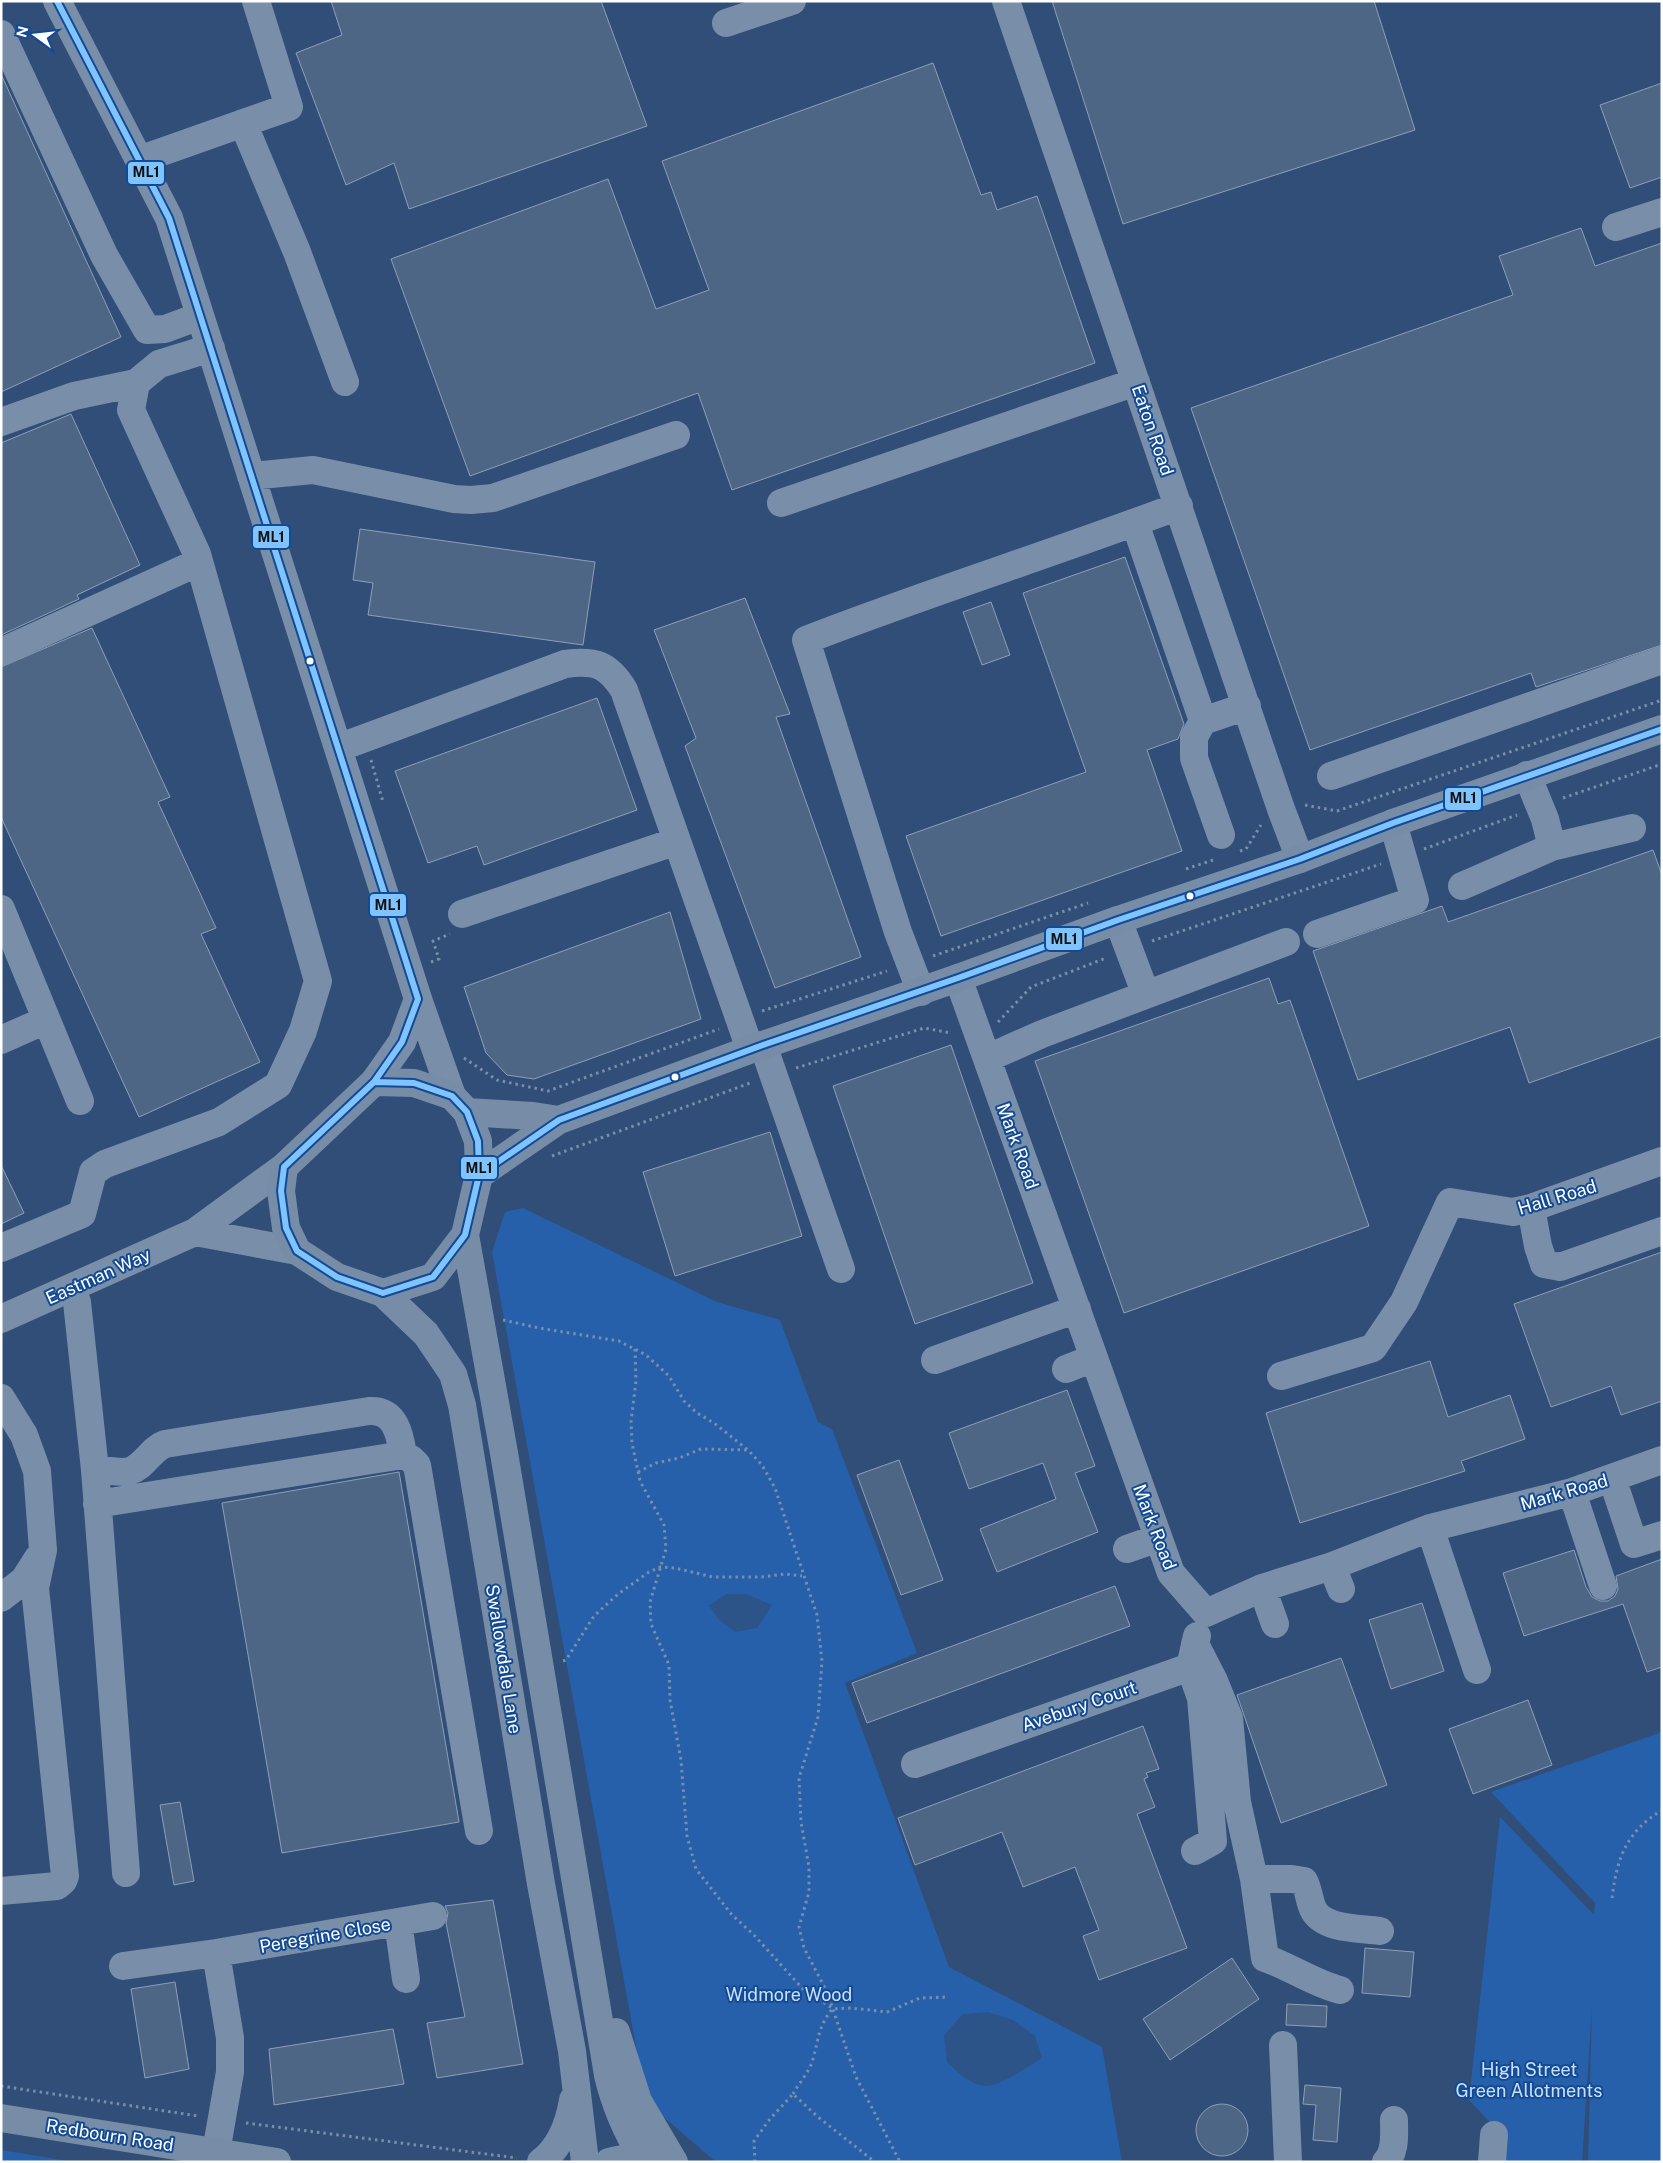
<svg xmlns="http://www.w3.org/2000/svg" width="1663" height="2163" font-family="'Public Sans',sans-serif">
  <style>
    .green { fill: #2660ab; fill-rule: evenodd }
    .water { fill: #2c5489 }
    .building { fill: #4e6686; stroke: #8e9fb7 }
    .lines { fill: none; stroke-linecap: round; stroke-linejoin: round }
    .path { stroke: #798ea9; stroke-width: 3; stroke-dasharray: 2.5 4; stroke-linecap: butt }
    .minor { stroke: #798ea9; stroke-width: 28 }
    .major { stroke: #778ca7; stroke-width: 28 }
    .bus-1-casing { stroke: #134a94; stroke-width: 10 }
    .bus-1 { stroke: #80c4ff; stroke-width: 6 }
    .bus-dot { fill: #fff; stroke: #134a94; stroke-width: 2 }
    .labels { text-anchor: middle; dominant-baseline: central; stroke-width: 4; stroke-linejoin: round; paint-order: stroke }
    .street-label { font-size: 18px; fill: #fff; stroke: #134a94 }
    .park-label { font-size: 18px; fill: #c9e0fd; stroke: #134a94 }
    .line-badge { stroke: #134a94; stroke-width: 2 }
    .pale-badge-label { font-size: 14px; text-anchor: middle; font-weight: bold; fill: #111 }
  </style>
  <rect width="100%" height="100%" fill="#304e77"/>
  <path class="green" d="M523 1208 717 1302 780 1320 818 1422 832 1429 917 1653 845 1683 949 1967 1102 2047 1122 2162H716L646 2102 492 1252 505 1212ZM727 1594H746L709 1606Z
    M1662 1732V2162H1588L1592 2007 1582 2162H1501L1502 2135 1469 2100 1500 1817 1594 1915 1595 1903 1491 1792Z
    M1 2150 74 2162H1Z"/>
  <path class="water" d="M727 1594H746L772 1605 757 1628 735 1632 719 1620 709 1606Z
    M988 2012 1013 2020 1035 2036 1042 2058C1030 2066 1000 2086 986 2086 970 2085 957 2072 947 2062L944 2035 963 2014Z"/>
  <path class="building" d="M331 1H601L647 126 409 209 394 163 346 185 296 53 342 35Z
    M1052 1H1374L1415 130 1123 224Z
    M933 63 981 195 991 192 997 210 1037 196 1095 363 732 490 698 393 470 476 391 259 608 179 656 309 709 290 662 161Z
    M1 74 121 337 1 392Z
    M1662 83V177L1630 188 1600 105Z
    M1581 228 1595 266 1662 243V645L1536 687 1531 673 1310 750 1191 408 1513 295 1499 256Z
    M71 414 140 565 77 595 79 599 1 635V443Z
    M360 529 595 562 583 645 368 615 373 583 353 580Z
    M1125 557 1184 724 1178 739 1147 750 1182 851 941 936 906 836 1086 772 1023 593Z
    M745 598 790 714 776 717 861 957 775 988 685 746 696 738 654 630Z
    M991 602 1010 655 982 665 963 612Z
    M92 628 170 797 158 802 216 928 201 934 260 1062 139 1117 1 817V667Z
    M597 698 637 810 484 865 477 846 428 863 395 771Z
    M1653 850 1662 875V1036L1529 1083 1510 1027 1358 1080 1313 951 1442 906 1448 922Z
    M670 912 701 1019 534 1079 507 1075 486 1053 464 987Z
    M1269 978 1278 1004 1290 1000 1369 1226 1124 1313 1035 1061Z
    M951 1045 1033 1283 915 1324 833 1086Z
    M770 1132 802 1236 675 1276 643 1172Z
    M1 1165 24 1213 1 1224Z
    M1662 1252V1401L1621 1415 1611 1386 1551 1407 1514 1304Z
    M1430 1361 1448 1417 1510 1395 1525 1439 1461 1461 1465 1471 1300 1523 1266 1413Z
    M1067 1390 1095 1466 1075 1473 1098 1532 997 1572 980 1529 1056 1499 1043 1463 969 1489 949 1433Z
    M899 1460 943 1580 901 1595 857 1475Z
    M399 1472 459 1822 282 1853 222 1503Z
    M1574 1550 1586 1587 1592 1597 1600 1601H1608L1615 1596 1618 1589 1616 1576 1662 1559V1667L1647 1672 1623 1604 1524 1636 1503 1573Z
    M1115 1586 1130 1626 867 1723 852 1683Z
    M1422 1603 1444 1671 1391 1689 1369 1620Z
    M1341 1658 1387 1785 1281 1823 1237 1695Z
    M1528 1700 1552 1765 1473 1794 1449 1729Z
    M1143 1726 1159 1769 1146 1773 1148 1777 1144 1779 1155 1807 1137 1814 1187 1948 1099 1980 1083 1936 1099 1930 1075 1867 1023 1887 1002 1832 915 1865 898 1818Z
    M180 1802 194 1881 174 1885 160 1805Z
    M493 1900 523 2064 437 2078 427 2023 465 2017 446 1923 448 1913 445 1906Z
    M1365 1948 1414 1952 1410 1997 1362 1993Z
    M1232 1958 1259 1999 1170 2060 1143 2019Z
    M175 1982 189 2069 145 2078 131 1989Z
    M1287 2004 1327 2006 1326 2027 1286 2025Z
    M393 2029 404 2084 274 2105 269 2049Z
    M1305 2085 1341 2088 1337 2142 1313 2140 1316 2105 1303 2104Z
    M1196 2130a26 26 0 1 1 52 0a26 26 0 1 1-52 0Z"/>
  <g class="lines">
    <path class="path" d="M371 760 383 802
      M1563 798 1662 764
      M1305 805 1337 811 1662 700
      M1424 849 1517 815
      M1240 851 1246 849 1261 825
      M1186 869 1216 859
      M1152 941 1381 864
      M933 956 1088 903
      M431 962 439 959 433 941 450 934
      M762 1011 887 971
      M998 1022 1031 987 1106 958
      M464 1058 497 1080 548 1091 719 1029
      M796 1068 924 1028 951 1033
      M552 1156 750 1083
      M503 1320 539 1328 619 1341 646 1355 669 1376 684 1401 697 1413 714 1423 748 1450 762 1465 775 1488 817 1615 822 1661 818 1717 799 1778 801 1822 809 1867V1892L799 1927 804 1948 827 1992 856 2077 900 2162
      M635 1349 636 1381 631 1422 632 1443 640 1481 664 1525 666 1549 650 1602 651 1624 669 1665 670 1700 681 1760 687 1836 696 1869 732 1915 753 1934 802 1988 832 2008
      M638 1472 656 1463 679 1458 701 1449 748 1450
      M563 1661 566 1660 594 1616 618 1594 649 1572 660 1567 675 1568 713 1577H761L785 1574 802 1576
      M1612 1898C1617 1858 1626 1832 1662 1810
      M1 2086 198 2116
      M793 2094C799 2083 810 2071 813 2059 819 2037 818 2028 832 2009L851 2008 887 2012 920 1998 946 1997
      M246 2123 517 2158
      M755 2162 754 2141 770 2119 793 2094 818 2117 875 2162"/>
    <path class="minor" d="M57 1 169 218 418 999 452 1096
      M1006 1 1281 809 1300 859
      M726 23 792 1
      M1 34 104 255 147 330 165 329 200 316
      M243 123 297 252 345 382
      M139 160 289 107 256 1
      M1616 227 1662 212
      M1 422 74 396 136 383
      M251 476 313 470 454 499 471 500 493 498 676 435
      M781 503 1136 382
      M1135 523 1203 721
      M1 652 199 562
      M338 748 565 664C595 660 608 664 624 690L750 1049
      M1331 776 1662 660
      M1221 835 1194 758V737L1203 721 1247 706
      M1552 847 1632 828
      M1462 886 1552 847 1545 819 1527 775
      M1 909 80 1101
      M462 914 677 841
      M1118 920 1146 995
      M1317 934 1415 900 1393 823
      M958 978 1171 1573 1206 1613 1262 1588 1332 1566 1430 1528 1572 1492 1662 1460
      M921 992 898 932 806 640C929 592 1055 553 1179 506
      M1 1040 46 1020
      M763 1045 841 1269
      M988 1058 1042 1034 1286 942
      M374 1082 402 1042 418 999
      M1531 1208 1538 1246 1544 1264 1560 1267 1662 1231
      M195 1232 297 1251
      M1 1248 82 1214 93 1172 105 1164 219 1122 278 1085 303 1031 318 981 197 554 131 410 136 383 159 364 211 348
      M71 1288 77 1302 95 1470 126 1873
      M1 1319 195 1232 284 1167
      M935 1360 1077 1309
      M1066 1369 1094 1358
      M1281 1376 1373 1348 1404 1302 1450 1202 1513 1212 1531 1208 1662 1161
      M1 1398 24 1435 37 1471 43 1550 35 1588 65 1876 63 1881 57 1886 1 1891
      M95 1470C106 1469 120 1474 130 1471 145 1466 151 1449 165 1444L369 1411C395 1409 400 1434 403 1455L411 1459 417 1465 479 1831
      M1612 1478 1634 1544 1662 1535
      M1572 1492 1603 1586
      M97 1504 403 1455
      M1430 1528 1477 1670
      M1127 1549 1158 1538
      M1332 1566 1341 1589
      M1262 1588 1275 1624
      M1 1598 24 1580 38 1558
      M1195 1644 1214 1681 1229 1718 1237 1802 1254 1879 1265 1958C1291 1967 1313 1983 1340 1990
      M1190 1667 1201 1698 1213 1841 1195 1851
      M915 1764 1190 1667 1197 1636
      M1254 1879H1292L1304 1881C1309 1890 1309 1902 1314 1911 1326 1930 1360 1928 1380 1931
      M398 1922 406 1979
      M216 1953 230 2038V2072L216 2152
      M123 1966 216 1953 433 1916
      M1283 2045 1288 2162
      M1386 2162C1396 2151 1394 2134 1394 2120
      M1492 2162 1494 2135"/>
    <path class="major" d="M374 1082 414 1083 452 1096 467 1112 478 1141 479 1175 465 1235 433 1277 383 1293 337 1277 297 1251 286 1228 281 1191 284 1167Z
      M467 1112 533 1116 559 1120
      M479 1175 559 1120 763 1045 958 978 1118 920 1300 859 1393 823 1662 729
      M465 1235 504 1453 608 2075C615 2105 626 2131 643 2158
      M383 1293 426 1334 453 1374 462 1405 541 1884 572 2051 585 2162
      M616 2032 638 2101 674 2162
      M1 2118 277 2162
      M541 2162C561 2147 569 2124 573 2100
      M609 2162C626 2157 639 2157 656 2161"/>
    <defs>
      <path id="bus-1" d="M57 1 169 218 418 999 402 1042 374 1082
        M374 1082 414 1083 452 1096 467 1112 478 1141 479 1175 465 1235 433 1277 383 1293 337 1277 297 1251 286 1228 281 1191 284 1167Z
        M479 1175 559 1120 763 1045 958 978 1118 920 1300 859 1393 823 1662 729"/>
    </defs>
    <use href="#bus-1" class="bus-1-casing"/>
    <use href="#bus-1" class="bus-1"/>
  </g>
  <g class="bus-dot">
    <circle cx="310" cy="661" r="4.5"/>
    <circle cx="1190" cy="896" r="4.5"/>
    <circle cx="675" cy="1077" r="4.5"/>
  </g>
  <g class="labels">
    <g class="street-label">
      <text transform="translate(1153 430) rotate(71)">Eaton Road</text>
      <text transform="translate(1018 1146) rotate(70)">Mark Road</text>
      <text transform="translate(1557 1197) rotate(-17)">Hall Road</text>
      <text transform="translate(98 1276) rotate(-24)">Eastman Way</text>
      <text transform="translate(1564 1492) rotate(-16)">Mark Road</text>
      <text transform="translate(1155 1527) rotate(69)">Mark Road</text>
      <text transform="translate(504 1659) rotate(81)">Swallowdale Lane</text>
      <text transform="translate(1079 1706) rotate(-19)">Avebury Court</text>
      <text transform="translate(325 1935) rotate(-10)">Peregrine Close</text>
      <text transform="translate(110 2135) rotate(9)">Redbourn Road</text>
    </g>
    <g class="park-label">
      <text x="789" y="1994">Widmore Wood</text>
      <text x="1529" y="2069">High Street<tspan x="1529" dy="21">Green Allotments</tspan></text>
    </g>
  </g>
  <g class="line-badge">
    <rect x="127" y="161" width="38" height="24" rx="5" fill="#80c4ff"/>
    <rect x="252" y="525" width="38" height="24" rx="5" fill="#80c4ff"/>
    <rect x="1444" y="787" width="38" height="24" rx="5" fill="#80c4ff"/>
    <rect x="369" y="893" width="38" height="24" rx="5" fill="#80c4ff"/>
    <rect x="1045" y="927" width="38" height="24" rx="5" fill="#80c4ff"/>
    <rect x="460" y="1156" width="38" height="24" rx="5" fill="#80c4ff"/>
  </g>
  <g class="pale-badge-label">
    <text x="146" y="177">ML1</text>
    <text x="271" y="542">ML1</text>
    <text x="1463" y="803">ML1</text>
    <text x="388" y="910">ML1</text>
    <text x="1064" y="944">ML1</text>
    <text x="479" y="1173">ML1</text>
  </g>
  <rect width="1663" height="2163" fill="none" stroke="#ffffff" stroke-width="5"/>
  <g transform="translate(35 35) rotate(285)" stroke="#134a94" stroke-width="4" paint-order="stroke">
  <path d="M0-4L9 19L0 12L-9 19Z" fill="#ffffff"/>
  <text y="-8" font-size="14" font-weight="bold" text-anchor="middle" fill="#ffffff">N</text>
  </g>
</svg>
